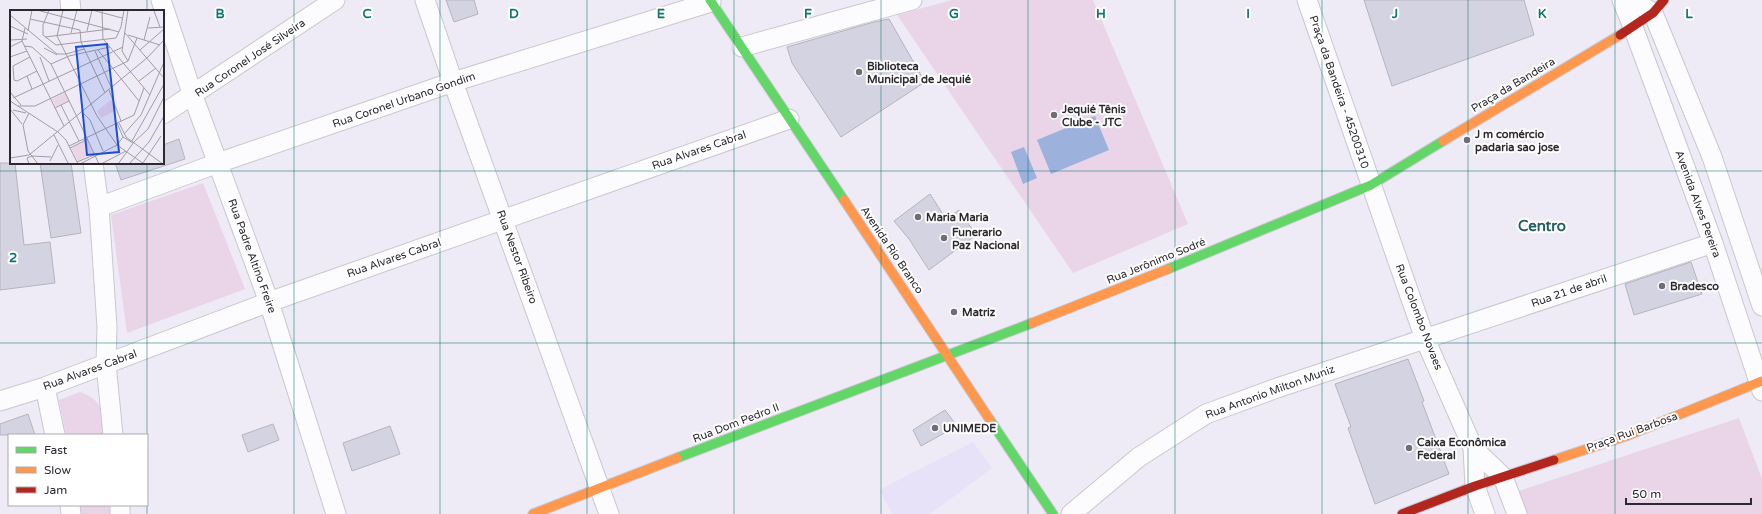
<svg xmlns="http://www.w3.org/2000/svg" width="1762" height="514" font-family="'Varela Round',sans-serif">
  <style>
    .built { fill: #e7e2f7 }
    .green { fill: #ead4e8 }
    .water { fill: #9cb2dd }
    .building { fill: #d4d3e2; stroke: #b5b4bd }
    .lines { fill: none; stroke-linecap: round; stroke-linejoin: round }
    .street-casing { stroke: #c9c7d0; stroke-width: 21 }
    .fast-casing { stroke: #c9c7d0; stroke-width: 11 }
    .slow-casing { stroke: #c9c7d0; stroke-width: 11 }
    .jam-casing { stroke: #c9c7d0; stroke-width: 11 }
    .street { stroke: #fcfcfe; stroke-width: 19 }
    .fast { stroke: #63d668; stroke-width: 9 }
    .slow { stroke: #ff974d; stroke-width: 9 }
    .jam { stroke: #b3261e; stroke-width: 9 }
    .grid { fill: none; stroke: #0f766e; stroke-width: 1; stroke-opacity: 0.55 }
    .poi-dot { fill: #706d76; stroke: #fff; stroke-width: 1.5 }
    .labels { text-anchor: middle; dominant-baseline: central; stroke-width: 4; stroke-linejoin: round; paint-order: stroke }
    .street-label { font-size: 11px; fill: #2c2931; stroke: #fff }
    .poi-label { font-size: 11px; font-weight: bold; fill: #2c2931; stroke: #fff; text-anchor: start }
    .district-label { font-size: 15px; font-weight: bold; fill: #255e64; stroke: #fff }
    .inset-road { fill: none; stroke: #a09da7; stroke-width: 1 }
    .view { fill: #1d4ed8; fill-opacity: 0.15; stroke: #1d4ed8; stroke-width: 2 }
    .inset-edge { fill: none; stroke: #2c2931; stroke-width: 2 }
    .grid-label { font-size: 13px; text-anchor: middle; font-weight: bold; fill: #0f766e; stroke: #fff; stroke-width: 4; stroke-linejoin: round; paint-order: stroke }
  </style>
  <rect width="100%" height="100%" fill="#eeebf6"/>
  <path class="built" d="M973 442 992 468 930 514H893L879 490Z"/>
  <path class="green" d="M952 0H1093L1188 224 1073 273 897 15Z
    M203 183 245 289 127 333 111 215Z
    M80 392C106 402 100 411 103 435H66L59 400Z
    M1739 418 1762 479V514H1527L1519 491Z
    M78 505H112L113 514H80Z"/>
  <path class="water" d="M1095 116 1109 150 1051 174 1037 140Z
    M1024 147 1037 178 1023 184 1011 152Z"/>
  <path class="building" d="M446 0H474L478 14 454 22Z
    M1364 0H1524L1534 35 1392 86Z
    M889 19 925 82 841 137 792 63 787 47 874 22Z
    M179 139 185 159 121 180 115 163H163V145Z
    M0 163H15L24 245 50 242 55 283 0 290Z
    M40 163H71L81 233 51 238Z
    M930 194 946 219 959 210 976 235 929 270 909 239 894 221Z
    M1691 262 1702 294 1634 315 1625 284Z
    M1408 359 1424 401 1422 402 1449 474 1375 504 1348 428 1351 427 1335 384Z
    M945 410 957 426 921 446 913 430Z
    M28 414 35 435H0V424Z
    M273 424 279 440 248 452 242 435Z
    M390 426 400 454 352 471 343 443Z"/>
  <g class="lines">
    <defs>
      <path id="street" d="M70 0 71 11
        M161 0 193 96 269 302 336 514
        M425 0 453 82 609 514
        M1307 0 1425 339 1473 448 1475 486 1485 514
        M1622 0 1633 27 1713 243 1762 391
        M1632 0 1653 13 1712 157 1762 306
        M742 47 912 0
        M163 114 335 0
        M93 163 99 207 107 327 106 364 113 435
        M99 207 218 163 453 82 711 2
        M45 387 55 435
        M0 401 45 387 269 302 789 119
        M1473 448 1503 477 1517 514
        M70 505 71 514
        M120 505V514
        M1071 514 1139 457 1206 414 1277 388 1713 243"/>
      <path id="fast" d="M710 0 844 200
        M1168 269 1371 185 1443 141
        M990 420 1053 514
        M677 458 1032 323"/>
      <path id="slow" d="M1443 141 1620 35
        M844 200 990 420
        M1032 323 1168 269
        M1554 460 1629 435 1762 381
        M533 514 677 458"/>
      <path id="jam" d="M1620 35 1653 13 1664 0
        M1402 514 1475 486 1554 460"/>
    </defs>
    <use href="#street" class="street-casing"/>
    <use href="#fast" class="fast-casing"/>
    <use href="#slow" class="slow-casing"/>
    <use href="#jam" class="jam-casing"/>
    <use href="#street" class="street"/>
    <use href="#fast" class="fast"/>
    <use href="#slow" class="slow"/>
    <use href="#jam" class="jam"/>
  </g>
  <path class="grid" d="M147 0V11M294 0V514M440 0V514M587 0V514M734 0V514M881 0V514M1028 0V514M1175 0V514M1322 0V514M1468 0V514M1615 0V514M147 163V435M0 171H1762M0 343H1762M147 505V514"/>
  <g class="poi-dot">
    <circle cx="859" cy="72" r="4"/>
    <circle cx="1054" cy="115" r="4"/>
    <circle cx="1467" cy="140" r="4"/>
    <circle cx="918" cy="217" r="4"/>
    <circle cx="944" cy="238" r="4"/>
    <circle cx="1662" cy="286" r="4"/>
    <circle cx="954" cy="312" r="4"/>
    <circle cx="935" cy="428" r="4"/>
    <circle cx="1409" cy="448" r="4"/>
  </g>
  <g class="labels">
    <g class="street-label">
      <text transform="translate(250 58) rotate(-34)">Rua Coronel José Silveira</text>
      <text transform="translate(1513 85) rotate(-31)">Praça da Bandeira</text>
      <text transform="translate(1339 92) rotate(71)">Praça da Bandeira - 45200310</text>
      <text transform="translate(404 100) rotate(-19)">Rua Coronel Urbano Gondim</text>
      <text transform="translate(699 150) rotate(-19)">Rua Alvares Cabral</text>
      <text transform="translate(1698 204) rotate(70)">Avenida Alves Pereira</text>
      <text transform="translate(892 250) rotate(56)">Avenida Rio Branco</text>
      <text transform="translate(252 256) rotate(70)">Rua Padre Altino Freire</text>
      <text transform="translate(517 257) rotate(70)">Rua Nestor Ribeiro</text>
      <text transform="translate(394 258) rotate(-19)">Rua Alvares Cabral</text>
      <text transform="translate(1156 261) rotate(-22)">Rua Jerônimo Sodré</text>
      <text transform="translate(1569 291) rotate(-19)">Rua 21 de abril</text>
      <text transform="translate(1419 317) rotate(69)">Rua Colombo Novaes</text>
      <text transform="translate(90 370) rotate(-20)">Rua Alvares Cabral</text>
      <text transform="translate(1270 392) rotate(-20)">Rua Antonio Milton Muniz</text>
      <text transform="translate(736 423) rotate(-21)">Rua Dom Pedro II</text>
      <text transform="translate(1632 432) rotate(-20)">Praça Rui Barbosa</text>
    </g>
    <g class="poi-label">
      <text x="867" y="66">Biblioteca<tspan x="867" dy="13">Municipal de Jequié</tspan></text>
      <text x="1062" y="109">Jequié Tênis<tspan x="1062" dy="13">Clube - JTC</tspan></text>
      <text x="1475" y="134">J m comércio<tspan x="1475" dy="13">padaria sao jose</tspan></text>
      <text x="926" y="217">Maria Maria</text>
      <text x="952" y="232">Funerario<tspan x="952" dy="13">Paz Nacional</tspan></text>
      <text x="1670" y="286">Bradesco</text>
      <text x="962" y="312">Matriz</text>
      <text x="943" y="428">UNIMEDE</text>
      <text x="1417" y="442">Caixa Econômica<tspan x="1417" dy="13">Federal</tspan></text>
    </g>
    <g class="district-label">
      <text x="1542" y="226">Centro</text>
    </g>
  </g>
  <g transform="translate(10 10)">
    <rect width="154" height="154" fill="#eeebf6"/>
    <path d="M55 82 59 90 46 97 42 89ZM102 89 106 100 91 108 87 101ZM77 130 83 143 68 151 61 138Z" fill="#ead4e8"/>
    <path class="inset-road" d="M27 0 109 22M39 0 33 15V25L46 35 106 28 111 17 114 0M53 0 47 26 87 106 107 135 134 154M82 0 112 8M92 1 93 30M144 1 150 17M0 5 47 44H56L74 39M20 9 70 20M0 16 18 24M15 18 12 31 54 116M138 18 154 17M70 20 71 32 95 83M18 21 22 0M77 21 82 0M61 23 67 0M115 23 154 68M118 25 150 35M35 27 100 19M0 30 17 29M94 30 140 85M134 30 140 7M14 36 22 37 41 54 67 107M0 37 12 31M34 38 47 45M88 40 129 91M130 40 154 19M85 41 101 77M0 47 17 41M20 47 3 56 4 70 7 71 27 61M30 47 39 71M118 51 112 41 118 0M41 54 59 46 100 37M17 66 22 79M129 71 146 58M99 80 111 111M0 82 11 95M3 88 113 37M0 91 48 122 56 130 68 154M51 95 69 131M8 96H25L118 51 127 28M45 98 59 91M0 99 12 114M3 100 16 103M72 102 80 110 93 141M19 103 13 115 18 141 28 154M67 107 89 154M107 113 113 127 123 133M109 113 116 127 153 154M114 124 131 105 154 52M44 125 58 153M122 131 154 74M59 136 124 105 134 78M60 138 78 129M0 148 19 145 137 48 154 30M40 151 48 135M67 152 84 145M133 153 151 126M19 154 17 148 22 146 41 147M70 154 107 135 113 127M91 154 116 141M108 154 124 132 138 119 154 87M119 154 139 132 154 106"/>
    <path class="view" d="M97 34 109 142 77 145 66 37Z"/>
    <rect width="154" height="154" class="inset-edge"/>
  </g>
  <g class="grid-label">
    <text x="220" y="18">B</text>
    <text x="367" y="18">C</text>
    <text x="514" y="18">D</text>
    <text x="661" y="18">E</text>
    <text x="808" y="18">F</text>
    <text x="954" y="18">G</text>
    <text x="1101" y="18">H</text>
    <text x="1248" y="18">I</text>
    <text x="1395" y="18">J</text>
    <text x="1542" y="18">K</text>
    <text x="1689" y="18">L</text>
    <text x="13" y="262">2</text>
  </g>
  <rect x="8" y="434" width="140" height="72" fill="#ffffff" stroke="#aba9ad"/>
  <rect x="16" y="447" width="20" height="6" fill="#63d668" stroke="#aba9ad"/>
  <text x="44" y="454" font-size="12" fill="#2c2931">Fast</text>
  <rect x="16" y="467" width="20" height="6" fill="#ff974d" stroke="#aba9ad"/>
  <text x="44" y="474" font-size="12" fill="#2c2931">Slow</text>
  <rect x="16" y="487" width="20" height="6" fill="#b3261e" stroke="#aba9ad"/>
  <text x="44" y="494" font-size="12" fill="#2c2931">Jam</text>
  <path d="M1626 498v6h125v-6" fill="none" stroke="#2c2931" stroke-width="2"/>
  <text x="1632" y="498" font-size="12" fill="#2c2931" stroke="#ffffff" stroke-width="3" paint-order="stroke">50 m</text>
</svg>
